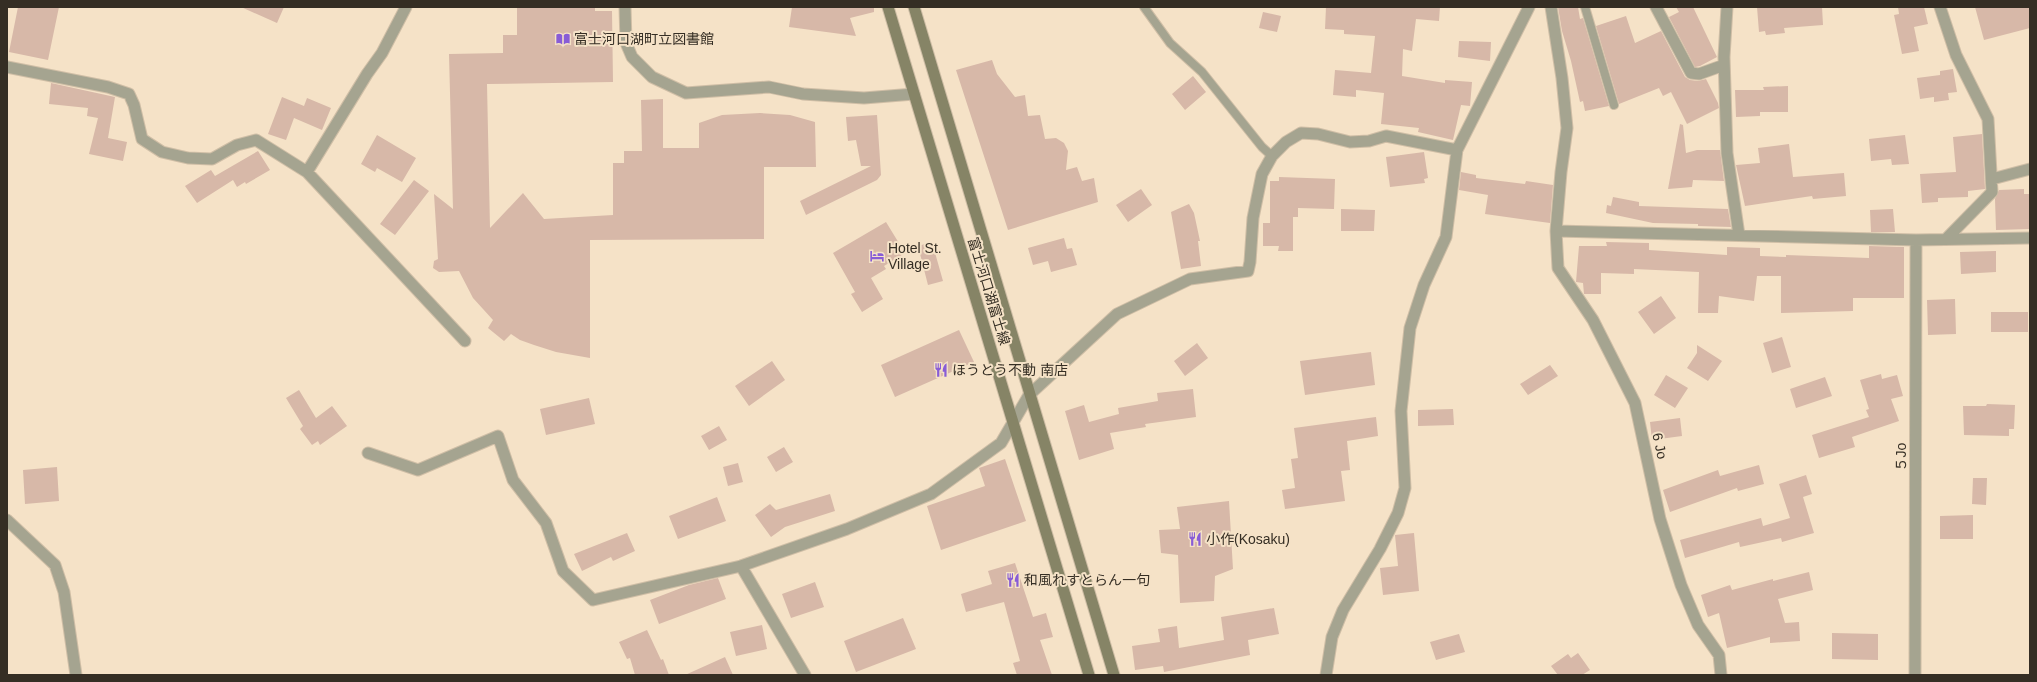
<svg xmlns="http://www.w3.org/2000/svg" width="2037" height="682" font-family="Arial,'Noto Sans JP',sans-serif">
  <style>
    .building { fill: #d7b8a8 }
    .lines { fill: none; stroke-linecap: round; stroke-linejoin: round }
    .service-casing { stroke: #cfbea6; stroke-width: 10 }
    .minor-casing { stroke: #cfbea6; stroke-width: 13 }
    .secondary-casing { stroke: #cfbea6; stroke-width: 13 }
    .service { stroke: #a5a490; stroke-width: 8 }
    .minor { stroke: #a5a490; stroke-width: 11 }
    .secondary { stroke: #868466; stroke-width: 11 }
    .labels { text-anchor: middle; dominant-baseline: central; stroke-width: 4; stroke-linejoin: round; paint-order: stroke }
    .poi-label { font-size: 14px; fill: #352e24; stroke: #f5e2c7; text-anchor: start }
    .street-label { font-size: 14px; fill: #352e24; stroke: #f5e2c7 }
  </style>
  <rect width="100%" height="100%" fill="#f5e2c7"/>
  <path class="building" d="M18 7H59L48 60 9 52Z
    M241 7H284L277 23Z
    M517 7H595V11H612L613 82 487 84 490 228 523 193 544 219 613 215V163H624V151H642L641 100 663 99V148H699V123L722 115 760 113 790 115 815 122 816 167H764V239L590 240V358L556 352 534 345 520 340 511 334 504 341 488 328 493 320 473 298 459 271 439 272 433 268 434 261 438 259 434 194 453 209 449 54 503 53V35H517Z
    M792 7H874V12L850 18 856 36 789 27Z
    M1326 7H1440L1439 21 1416 19 1412 51 1403 49 1402 76 1445 83V80L1472 82 1470 106 1461 105 1453 140 1418 132 1419 128 1381 124 1384 93 1356 90V97L1333 95 1335 70 1371 73 1375 36 1344 34V30L1325 29Z
    M1558 7H1578L1580 19 1583 18 1609 106 1585 111 1583 101 1580 102 1571 61 1562 31Z
    M1676 7H1693L1717 57 1700 66 1695 67 1669 17 1679 12Z
    M1757 7H1822L1823 25 1784 28 1785 33 1766 35 1765 31 1759 32Z
    M1898 7H1924L1928 24 1914 27 1919 51 1902 54 1894 15 1899 14Z
    M1975 7H2030V28L1984 40Z
    M1263 12 1281 16 1277 32 1259 28Z
    M1626 16 1635 43 1661 31 1685 77 1690 80 1698 81 1706 79 1718 103 1719 108 1687 124 1671 92 1663 96 1659 88 1619 104 1596 26Z
    M1459 41 1491 42 1490 61 1458 57Z
    M992 60 997 74 1015 97 1025 95 1028 116 1040 115 1045 139 1056 138 1064 143 1068 151 1066 170 1077 167 1082 181 1094 178 1098 202 1008 230 956 70Z
    M1953 69 1957 92 1948 93 1949 100 1934 102V97L1920 99 1917 78 1940 75V71Z
    M1193 76 1206 92 1185 110 1172 94Z
    M51 83 115 97 108 138 127 142 123 161 89 154 98 118 87 116 88 108 49 104Z
    M1788 86V112H1760V116L1736 117 1735 90H1764L1763 87Z
    M282 97 304 106 307 98 331 108 322 130 294 118 286 140 268 134Z
    M877 115 881 175 877 180 806 215 800 201 871 166H861L856 140 848 141 846 117Z
    M1680 124 1683 125 1686 153 1697 150H1720L1724 181 1693 180 1692 187 1668 189Z
    M1982 134 1985 189 1968 191V197L1938 198V202L1922 203 1920 174 1956 172 1953 137Z
    M377 135 416 158 402 182 377 168 375 172 361 164Z
    M1905 135 1909 164 1892 165 1891 159 1871 161 1869 139Z
    M1789 144 1793 177 1844 173 1846 196 1813 199 1812 196 1745 206 1736 165 1760 163 1758 148Z
    M258 151 270 170 246 184 245 182 237 187 233 180 197 203 185 186 211 170 215 176Z
    M1424 152 1428 178 1424 179 1425 183 1390 187 1386 157Z
    M1461 172 1476 175V178L1525 184 1526 181 1553 185 1550 223 1485 214 1488 195 1459 190Z
    M1279 177 1335 179 1334 209 1298 208V217H1293V251H1278L1279 246H1263V223H1270V181H1279Z
    M414 180 429 191 395 235 380 224Z
    M1141 189 1152 205 1128 222 1116 205Z
    M2024 189V194H2030V229L1996 230 1995 199 1999 190Z
    M1613 197 1639 202V206L1728 209 1731 227 1698 226V224L1653 223 1606 213 1607 205 1611 206Z
    M1189 204 1194 213 1200 241H1198L1201 266 1181 269 1171 212Z
    M1341 209 1375 210 1374 231H1341Z
    M1893 209 1895 232H1871L1870 210Z
    M886 222 905 253 884 266 886 269 871 278 883 299 862 312 851 294 855 292 833 253Z
    M1064 238 1067 249 1072 248 1077 265 1051 272 1048 261 1033 265 1028 248Z
    M932 242 943 281 928 285 918 246Z
    M1606 242 1649 243V250L1727 255V247L1760 248V256L1786 257V255L1869 258V246L1904 247V298H1853V311L1781 313V276H1757L1754 301 1719 296 1718 313H1698L1699 272 1634 269V274L1601 273V294H1584L1583 283 1576 282 1579 246H1607Z
    M1996 251V272L1961 274 1960 252Z
    M1661 296 1676 318 1654 334 1638 312Z
    M1955 299 1956 334 1928 335 1927 300Z
    M1991 312H2028V332H1991Z
    M959 330 974 362 895 397 881 365Z
    M1782 337 1791 367 1772 373 1763 343Z
    M1197 343 1208 358 1185 376 1174 361Z
    M1697 345 1722 361 1708 381 1687 368 1697 353Z
    M1371 352 1375 385 1305 395 1300 361Z
    M772 361 785 380 749 406 735 386Z
    M1550 365 1558 376 1528 395 1520 384Z
    M1881 374 1882 379 1897 375 1903 396 1891 399 1899 421 1852 437 1855 447 1819 458 1812 435 1869 417 1866 410 1869 409 1860 380Z
    M1666 375 1688 388 1675 408 1654 395Z
    M1825 377 1832 396 1796 408 1790 389Z
    M1193 389 1196 417 1145 424 1146 427 1110 433 1114 449 1079 460 1065 411 1084 405 1089 422 1119 414 1118 408 1158 401 1157 393Z
    M299 390 316 418 332 406 347 426 320 445 318 441 312 445 300 429 303 426 286 398Z
    M589 398 595 424 546 435 540 409Z
    M1987 404 2015 405 2014 429H2009V436L1964 435 1963 406H1986Z
    M1453 409 1454 425 1418 426V410Z
    M1376 417 1378 436 1347 441 1350 470 1341 471 1345 501 1285 509 1282 490 1295 488 1291 459 1298 458 1294 428Z
    M1680 418 1682 436 1652 440 1650 422Z
    M719 426 727 440 709 450 701 436Z
    M784 447 793 462 776 472 767 457Z
    M1005 459 1026 521 941 550 927 506 985 486 979 468Z
    M738 463 743 482 728 486 723 467Z
    M1759 465 1764 484 1738 491 1737 488 1670 512 1663 490 1718 470 1720 476Z
    M57 467 59 501 25 504 23 470Z
    M1806 475 1812 494 1803 497 1814 533 1782 542 1781 538 1740 547 1739 542 1685 558 1680 540 1761 518 1763 526 1790 518 1779 484Z
    M1973 478H1987L1986 505 1972 504Z
    M830 494 835 511 785 527 771 537 755 515 770 504 776 510Z
    M717 497 726 521 678 539 669 516Z
    M1229 501 1233 569 1215 576 1214 601 1180 603 1178 555 1161 553 1159 530 1180 529 1177 507Z
    M1973 515V539H1940V516Z
    M627 533 635 551 613 561 611 557 582 571 574 554Z
    M1414 533 1419 591 1383 595 1380 568 1398 566 1395 535Z
    M1015 563 1033 617 1046 613 1053 637 1040 640 1052 675H1017L1013 663 1020 661 1004 602 966 612 961 594 992 584 988 571Z
    M1809 572 1813 590 1778 599 1785 623 1799 622 1800 641 1770 643V637L1727 648 1719 613 1708 617 1701 595 1730 585 1732 590 1773 579V581Z
    M718 578 726 599 659 624 650 600 689 585Z
    M815 582 824 607 791 618 782 594Z
    M1274 608 1279 634 1248 640 1250 655 1164 672 1163 666 1135 670 1132 646 1160 642 1158 629 1177 626 1179 648 1224 640 1221 617Z
    M903 618 916 649 856 672 844 641Z
    M762 625 767 649 736 656 730 632Z
    M647 630 661 660 663 659 669 675H635L630 658 627 659 619 642Z
    M1832 633 1878 634V660L1832 659Z
    M1459 634 1465 652 1436 660 1430 642Z
    M1578 653 1590 670 1582 675H1558L1551 666 1568 654 1571 658Z
    M725 657 733 675H685Z"/>
  <g class="lines">
    <defs>
      <path id="service" d="M1144 7 1170 43 1202 72 1262 147 1272 156
        M1585 7 1614 105"/>
      <path id="minor" d="M625 7 626 43 632 57 652 77 686 93 769 87 803 94 864 98 914 94
        M1551 7 1562 78 1567 128 1561 172 1556 231 1558 268 1593 320 1635 403 1660 519 1681 585 1698 625 1719 655 1721 675
        M1656 7 1691 73 1699 74 1724 65
        M1727 7 1724 57 1727 153 1739 235
        M1940 7 1956 55 1988 119 1992 192 1946 239
        M7 67 108 87 129 94 134 105 142 139 162 152 188 158 212 159 237 145 256 140 307 172 465 341
        M307 172 367 74 382 53 406 7
        M1992 179 2030 169
        M1556 231 1916 240 2030 238
        M368 453 418 470 498 436 513 480 546 523 563 571 593 600 741 566 847 529 931 494 1001 443 1029 395 1117 314 1190 279 1248 271 1250 262 1253 218 1262 174 1272 156 1286 142 1301 133 1318 134 1350 142 1369 141 1386 136 1457 150 1529 7
        M7 520 55 565 64 592 76 675
        M741 566 805 675
        M1326 675 1332 637 1343 610 1380 549 1398 513 1405 488 1401 411 1410 328 1424 285 1446 237 1457 150
        M1915 675 1916 240"/>
      <path id="secondary" d="M888 7 1089 675
        M914 7 1114 675"/>
    </defs>
    <use href="#service" class="service-casing"/>
    <use href="#minor" class="minor-casing"/>
    <use href="#secondary" class="secondary-casing"/>
    <use href="#service" class="service"/>
    <use href="#minor" class="minor"/>
    <use href="#secondary" class="secondary"/>
  </g>
  <defs>
    <symbol id="library-bare" viewBox="-9 -9 18 18"><path d="M-6-4Q-3-5.5-.7-3.5V5Q-3 3-6 4ZM6-4Q3-5.5 .7-3.5V5Q3 3 6 4Z" fill="#885cd6" stroke="#f5e2c7" stroke-width="2.5" paint-order="stroke"/></symbol>
    <symbol id="hotel-bare" viewBox="-9 -9 18 18"><path d="M-6-4.5h1.5V1H6V5H4.5V3h-9V5H-6ZM-4 0a1.8 1.8 0 1 1 3.6 0ZM.5 0V-2.5h3Q6-2.5 6 0Z" fill="#885cd6" stroke="#f5e2c7" stroke-width="2.5" paint-order="stroke"/></symbol>
    <symbol id="restaurant-bare" viewBox="-9 -9 18 18"><path d="M-5-6h1v4h1v-4h1v4h1v-4h1v5L-1.5 .5V6h-2V.5L-5-1ZM5-6V6H3V1.5H1.5Q1.5-4 5-6Z" fill="#885cd6" stroke="#f5e2c7" stroke-width="2.5" paint-order="stroke"/></symbol>
  </defs>
  <g fill-rule="evenodd">
    <use href="#library-bare" x="553" y="29" width="20" height="20"/>
    <use href="#hotel-bare" x="867" y="246" width="20" height="20"/>
    <use href="#restaurant-bare" x="931" y="360" width="20" height="20"/>
    <use href="#restaurant-bare" x="1185" y="529" width="20" height="20"/>
    <use href="#restaurant-bare" x="1003" y="570" width="20" height="20"/>
  </g>
  <g class="labels">
    <g class="poi-label">
      <text x="574" y="39">富士河口湖町立図書館</text>
      <text x="888" y="248">Hotel St.<tspan x="888" dy="16">Village</tspan></text>
      <text x="952" y="370">ほうとう不動 南店</text>
      <text x="1206" y="539">小作(Kosaku)</text>
      <text x="1024" y="580">和風れすとらん一句</text>
    </g>
    <g class="street-label">
      <text transform="translate(989 291) rotate(73)">富士河口湖富士線</text>
      <text transform="translate(1660 446) rotate(78)">6 Jo</text>
      <text transform="translate(1901 457) rotate(-90)">５Jo</text>
    </g>
  </g>
  <rect width="2037" height="682" fill="none" stroke="#352e24" stroke-width="16"/>
</svg>
